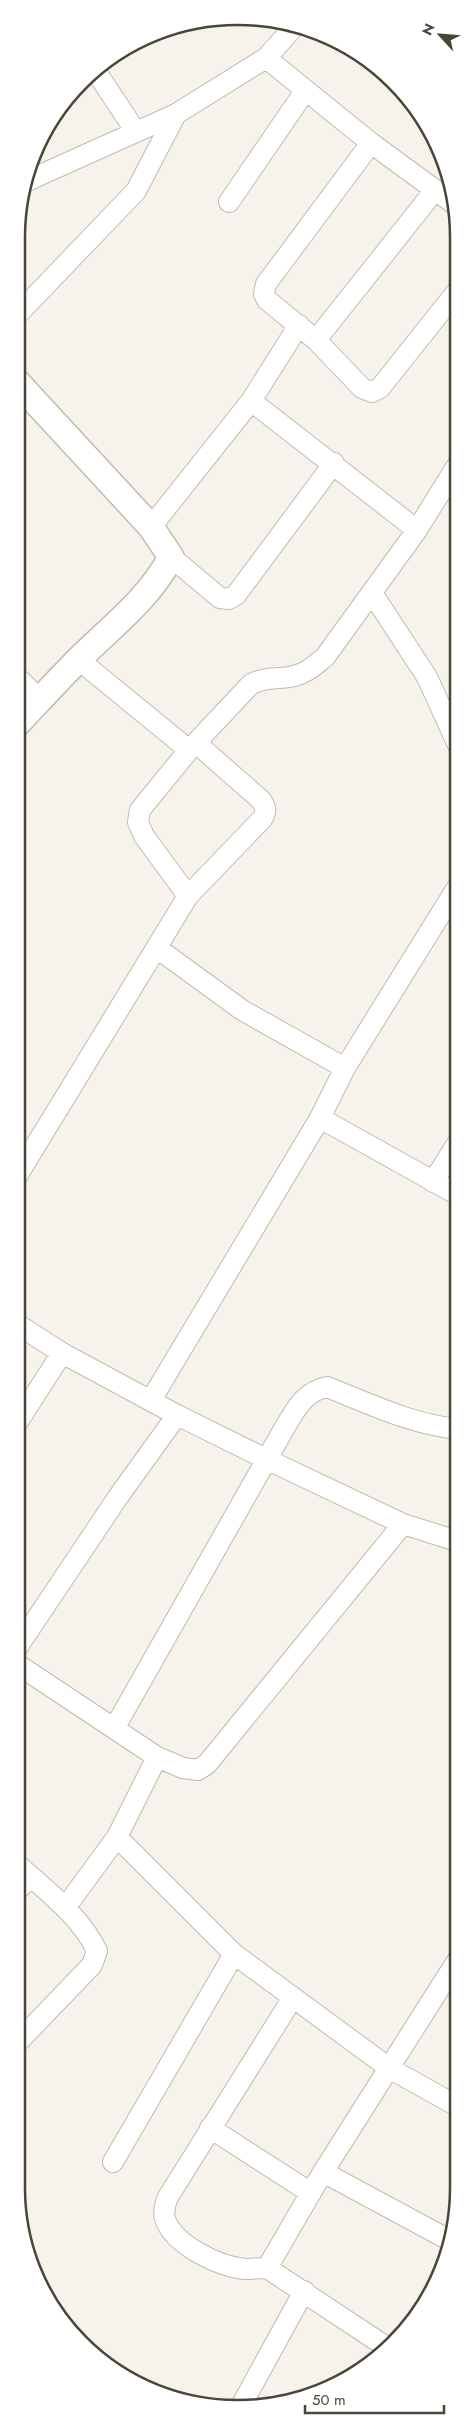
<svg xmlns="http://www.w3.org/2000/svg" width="475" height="2425" font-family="Jost,sans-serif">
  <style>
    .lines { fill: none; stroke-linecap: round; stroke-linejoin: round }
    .minor-casing { stroke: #c2bbae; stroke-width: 22 }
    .tertiary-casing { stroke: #c2bbae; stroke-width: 28 }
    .minor { stroke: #fff; stroke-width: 20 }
    .tertiary { stroke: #fff; stroke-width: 25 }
    .rim { fill: none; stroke: #4b4439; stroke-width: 2.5 }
  </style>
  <rect width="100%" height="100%" fill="#f6f3ec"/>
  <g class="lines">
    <defs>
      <path id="minor" d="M266 58 371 143 453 203
        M95 70 136 132
        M371 143 266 284 264 294 267 300 316 340 362 388 372 392 380 388 458 290
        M27 181 176 114 266 58 294 27
        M229 202 305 91
        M18 314 136 191 176 114
        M299 325 251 401 417 530 458 464
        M316 340 435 190
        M151 527 251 401
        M171 557 220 598 229 599 236 595 334 463
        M372 593 427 677 458 745
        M79 660 189 750 140 810 138 822 144 836 188 896
        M18 678 40 700
        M189 750 251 684C267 676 278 680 294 676 307 673 315 665 325 657L417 530
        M157 948 242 1010 345 1068
        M320 1118 458 1195
        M17 1176 188 896 262 819C266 812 267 808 261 800L196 743
        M433 1182 458 1142
        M17 1324 62 1353 177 1415 266 1459 403 1524 457 1541
        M151 1400 320 1118 345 1068 458 886
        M17 1423 62 1353
        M17 1648 118 1497 177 1415
        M17 1664 157 1757 183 1768 198 1770 207 1764 403 1524
        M115 1727 285 1427C296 1409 305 1391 327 1387 370 1404 411 1424 457 1429
        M117 1837 234 1954 389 2068 323 2172 267 2268
        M17 1891 30 1877
        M65 1908 117 1837 157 1757
        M292 1999 168 2197C165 2204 163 2211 165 2219 174 2245 218 2266 244 2269 251 2269 260 2268 267 2268L388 2348
        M16 2044 92 1965 97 1951C80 1915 45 1890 17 1864
        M457 2106 389 2068 457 1961
        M210 2128 311 2193
        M113 2162 234 1954
        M323 2172 449 2240
        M241 2406 304 2291"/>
      <path id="tertiary" d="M18 723C38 702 58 680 79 659 111 627 149 599 171 557L151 527 18 383"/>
    </defs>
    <use href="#minor" class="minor-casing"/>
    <use href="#tertiary" class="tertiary-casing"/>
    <use href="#minor" class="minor"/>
    <use href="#tertiary" class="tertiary"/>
  </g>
  <path d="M0 0H475V2425H0ZM237 25H238A212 212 0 0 1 450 237V2188A212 212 0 0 1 238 2400H237A212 212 0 0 1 25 2188V237A212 212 0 0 1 237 25Z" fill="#fff" fill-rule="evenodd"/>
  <path class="rim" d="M237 25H238A212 212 0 0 1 450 237V2188A212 212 0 0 1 238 2400H237A212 212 0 0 1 25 2188V237A212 212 0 0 1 237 25Z"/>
  <g transform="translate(440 35) rotate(296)" stroke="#ffffff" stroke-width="4" paint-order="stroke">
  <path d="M0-4L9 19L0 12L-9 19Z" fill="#4b4439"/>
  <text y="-8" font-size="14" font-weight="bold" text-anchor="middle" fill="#4b4439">N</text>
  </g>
  <path d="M305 2405v8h139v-8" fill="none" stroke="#4b4439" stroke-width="2.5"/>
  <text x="312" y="2405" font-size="15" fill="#4b4439" stroke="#ffffff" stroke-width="4" paint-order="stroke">50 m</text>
</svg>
